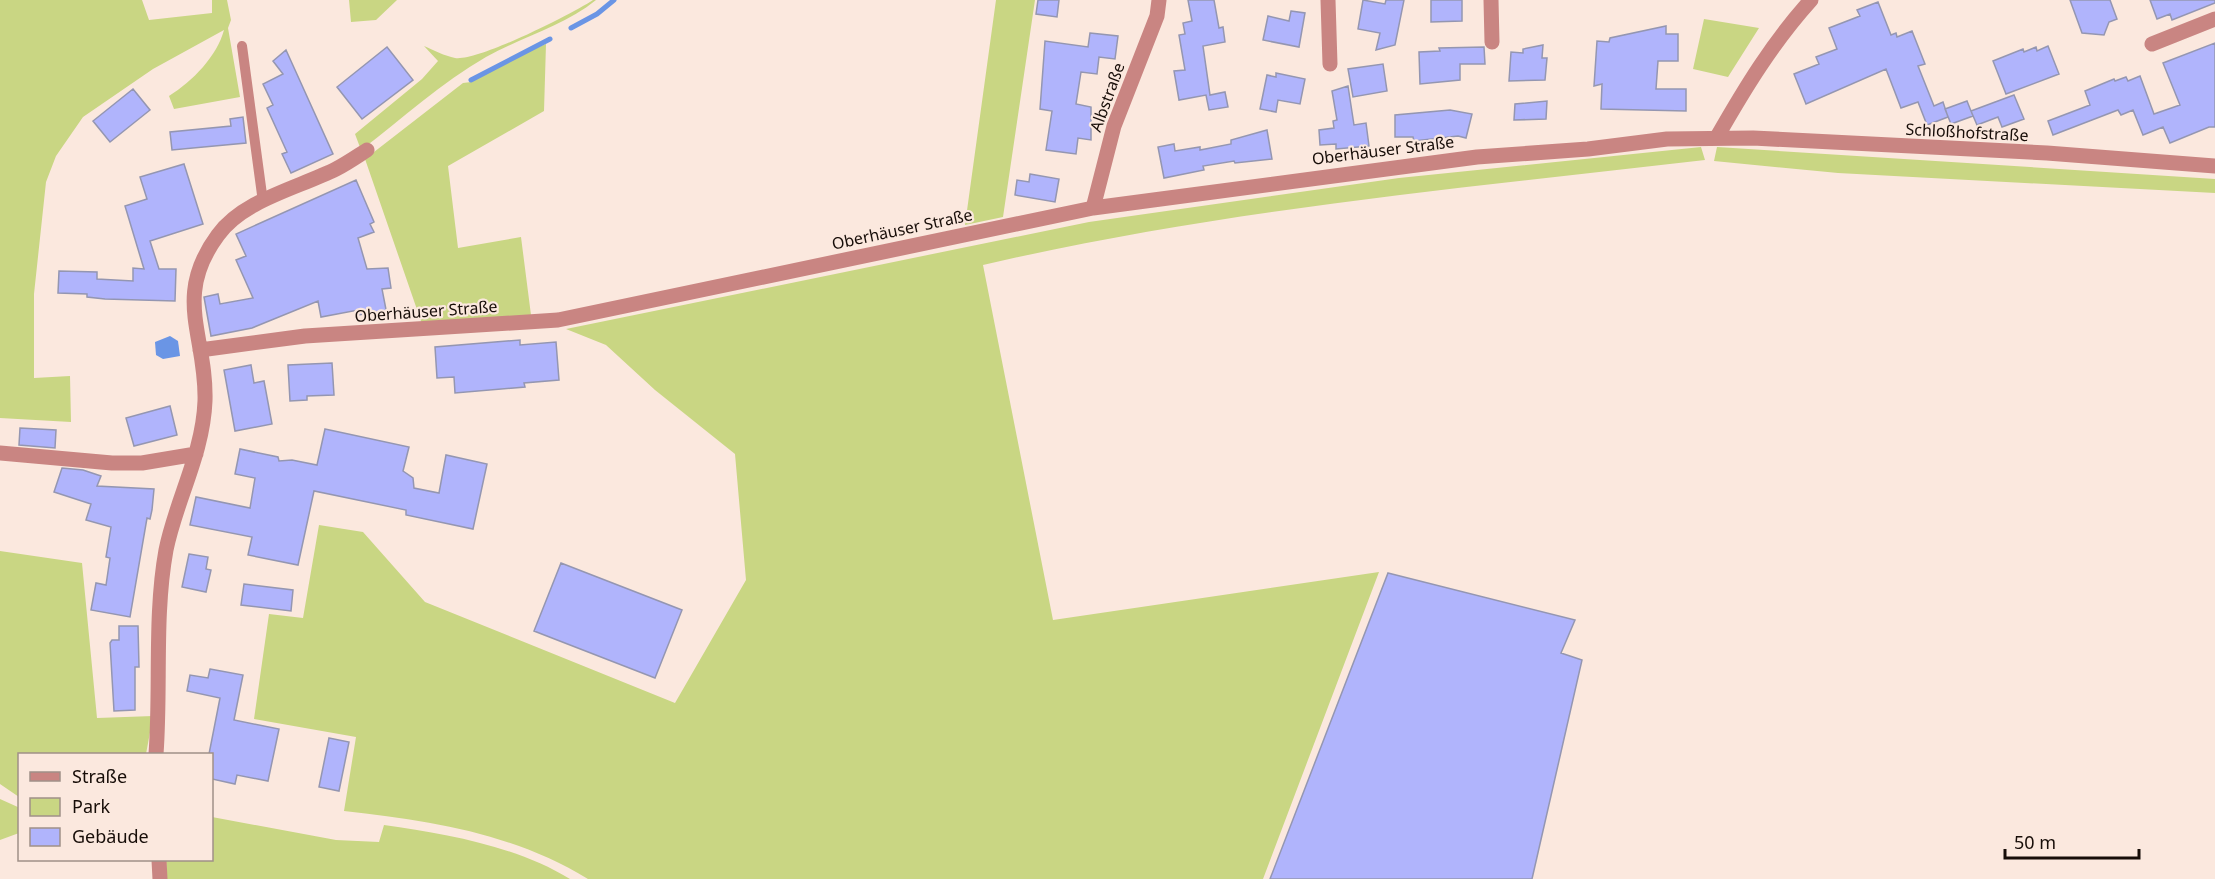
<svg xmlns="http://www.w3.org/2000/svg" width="2215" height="879" font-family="'Noto Sans',sans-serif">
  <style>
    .green { fill: #c9d683 }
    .water { fill: #6a95e5 }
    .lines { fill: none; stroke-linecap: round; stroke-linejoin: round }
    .stream { stroke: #6a95e5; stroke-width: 5 }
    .building { fill: #b0b4fc; stroke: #9496b1; stroke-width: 1.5 }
    .lane { stroke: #c98582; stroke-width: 10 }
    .street { stroke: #c98582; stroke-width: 15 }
    .labels { text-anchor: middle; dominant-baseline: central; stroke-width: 4.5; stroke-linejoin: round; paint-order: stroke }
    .street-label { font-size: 16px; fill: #170d08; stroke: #fbe8de }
  </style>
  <rect width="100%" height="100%" fill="#fbe8de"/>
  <path class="green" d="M0 0H142L149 20 212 13V0H227L231 20 228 28 240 97 174 109 169 96C193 81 217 56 224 30L153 69 83 117 56 156 46 182 34 294V378L70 376 71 422 0 418Z
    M349 0H397L376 20 351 22Z
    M593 0H596C564 26 522 37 486 57 442 82 402 119 361 150L355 134 422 79 438 61 424 46C433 50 445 56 455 58 477 62 572 14 593 0Z
    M996 0H1035L1003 217 965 225Z
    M1704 19 1759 28 1728 77 1693 69Z
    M546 44 544 111 448 166 458 248 521 237 531 315 422 324 365 159 463 83 471 82 514 57Z
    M1701 147 1705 160C1464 188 1220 210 983 265L1053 620 1379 572 1263 879H588C513 833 431 821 344 811L356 737 254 719 269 614 303 618 319 525 363 532 425 602 675 703 746 580 735 454 655 390 606 345 566 329 1089 222 1399 178Z
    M1717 147 2215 179V193L1838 173 1714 161Z
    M0 551 82 563 97 718 153 716 146 754H20L19 797 0 784Z
    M0 799 20 808 19 833 0 840Z
    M212 817 336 840 379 842 384 825C447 834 516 846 570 879H167L166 860H212Z"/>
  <path class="water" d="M170 336 178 341 180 356 163 359 156 355 155 342Z"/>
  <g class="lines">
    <path class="stream" d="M571 28 597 14 614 0
      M471 80 550 39"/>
  </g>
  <path class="building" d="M1038 0H1059L1057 17 1036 14Z
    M1188 0H1214L1219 28 1223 27 1225 42 1203 46 1210 95 1225 92 1228 107 1209 110 1206 95 1179 100 1174 71 1185 70 1179 35 1185 34 1183 23 1192 21Z
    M1363 0 1385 4 1386 0H1404L1395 45 1376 50 1380 33 1358 29Z
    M1431 0H1462V21L1431 22Z
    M2070 0H2110L2117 19 2109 22 2104 35 2082 33Z
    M2150 0H2215V3L2172 20 2170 14 2157 19Z
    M1878 2 1891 35 1896 33 1897 37 1912 31 1925 64 1918 66 1934 106 1943 102 1948 117 1927 125 1918 102 1901 108 1886 69 1806 104 1794 74 1819 64 1816 57 1837 49 1829 28 1860 16 1857 10Z
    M1291 11 1305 13 1299 47 1263 40 1268 16 1289 21Z
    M1666 26V34H1678V61H1658L1656 89H1686V111L1601 109 1602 84 1594 86 1597 41 1609 42 1610 38Z
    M1090 33 1118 36 1115 59 1099 57 1097 74 1081 72 1076 104 1091 107V140L1078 138 1076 154 1046 150 1052 111 1040 109 1045 41 1088 47Z
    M2215 43V127H2209L2170 143 2163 127 2143 135 2133 110 2121 115 2118 110 2053 135 2048 121 2090 105 2085 91 2114 79 2115 81 2126 77 2128 81 2140 76 2154 114 2180 105 2163 63Z
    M1543 45 1542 58H1547L1545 80 1509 81 1511 52 1523 53V49Z
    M2048 46 2059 74 2006 94 1993 61 2023 49 2024 52 2036 47 2037 51Z
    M387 47 413 80 362 119 337 87Z
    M1484 47 1485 64H1460V80L1420 84 1419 52 1440 51 1439 48Z
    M286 50 333 154 291 173 282 154 287 152 267 108 273 105 263 84 283 74 273 61Z
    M1383 64 1387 91 1353 97 1348 69Z
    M1276 73 1305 79 1300 104 1278 100 1276 112 1260 109 1267 75 1276 77Z
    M1348 86 1354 125 1366 123 1369 146 1336 149V144L1320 145 1319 130 1334 128 1333 121 1337 120 1332 91Z
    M133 89 150 110 110 142 93 121Z
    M2014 95 2024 119 2002 127 1998 117 1977 125 1971 111Z
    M1547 101 1546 119 1514 120 1515 104Z
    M1967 101 1973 116 1951 124 1945 109Z
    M1450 110 1472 114 1466 138 1458 136 1414 141 1413 137H1395V115Z
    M243 117 246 143 172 150 170 132 231 126 230 119Z
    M1267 130 1272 159 1235 163 1234 161 1203 166 1204 170 1164 178 1158 147 1174 144 1175 151 1200 147V150L1231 144V140Z
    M184 164 203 224 150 241 159 269H176L175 301 105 299 87 297V294L58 293 59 271 97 272V279L133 281V268L144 269 125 206 147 199 140 177Z
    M1030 174 1059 179 1055 202 1015 195 1017 180 1029 182Z
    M356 180 374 222 370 224 374 232 358 238 367 269 388 268 391 288 382 289 388 320 376 312 359 315 358 310 321 317 318 301 252 328 211 336 204 297 218 294 220 304 253 298 236 260 246 256 236 234Z
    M520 340V345L556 342 559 380 524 383 525 387 455 393 454 377 437 378 435 347Z
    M332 363 334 395 307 396V400L290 401 288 365Z
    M251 365 254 383 264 381 272 424 235 431 224 370Z
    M170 406 177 435 134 446 126 418Z
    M20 428 56 430 55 448 19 445Z
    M325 429 409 447 403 471 413 478 414 488 439 493 446 455 487 464 473 529 406 515V510L314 491 298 565 248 555 252 537 190 525 196 497 250 508 255 478 235 474 240 449 278 457 279 461 292 460 317 465Z
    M62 468 83 470 101 476 97 486 154 489 152 510 150 519 147 518 130 617 91 610 96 583 106 585 110 558 106 557 111 527 86 520 91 504 54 492Z
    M189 554 208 557 206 569 211 570 206 592 182 587Z
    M561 563 682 610 655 678 534 631Z
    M1388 573 1575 620 1561 653 1582 660 1532 879H1270Z
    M244 584 293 590 291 611 241 605Z
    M119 626H138L139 667H135V710L114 711 110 643 112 640H119Z
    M210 669 243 675 234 720 279 729 268 781 237 775 235 784 212 779V754H209L220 698 187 691 190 675 208 678Z
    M329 738 349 742 339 791 319 787Z"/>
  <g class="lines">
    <path class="lane" d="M242 46 263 202"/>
    <path class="street" d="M1328 0 1330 64
      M1491 0 1492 42
      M2152 44 2215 19
      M1717 137C1745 88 1773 42 1811 0
      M1093 208 1114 126 1157 16 1159 0
      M200 350 305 336 558 320 1093 208 1477 157 1588 149 1667 139 1753 138 2047 153 2215 166
      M0 453 112 463H142L196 454
      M156 754C161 688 154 616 166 550 176 500 203 454 205 401 207 336 172 297 218 235 243 200 298 188 336 169 346 164 356 157 367 150
      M159 860 160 879"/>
  </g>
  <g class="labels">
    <g class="street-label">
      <text transform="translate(1107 97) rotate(-70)">Albstraße</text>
      <text transform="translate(1967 132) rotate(3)">Schloßhofstraße</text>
      <text transform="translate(1383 150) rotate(-7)">Oberhäuser Straße</text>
      <text transform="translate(902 229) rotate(-12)">Oberhäuser Straße</text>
      <text transform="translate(426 311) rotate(-4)">Oberhäuser Straße</text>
    </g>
  </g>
  <rect x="18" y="753" width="195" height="108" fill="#fbe8de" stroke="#a09088" stroke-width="1.5"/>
  <rect x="30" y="772" width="30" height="9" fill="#c98582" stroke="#a09088" stroke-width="1.5"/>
  <text x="72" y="783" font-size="18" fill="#170d08">Straße</text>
  <rect x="30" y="798" width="30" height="18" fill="#c9d683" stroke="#a09088" stroke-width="1.5"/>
  <text x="72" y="813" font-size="18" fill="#170d08">Park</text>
  <rect x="30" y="828" width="30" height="18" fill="#b0b4fc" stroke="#a09088" stroke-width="1.5"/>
  <text x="72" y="843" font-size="18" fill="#170d08">Gebäude</text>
  <path d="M2005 849v9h134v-9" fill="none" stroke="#170d08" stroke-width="3"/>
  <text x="2014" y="849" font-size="18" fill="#170d08" stroke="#fbe8de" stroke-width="4.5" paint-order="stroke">50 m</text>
</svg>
